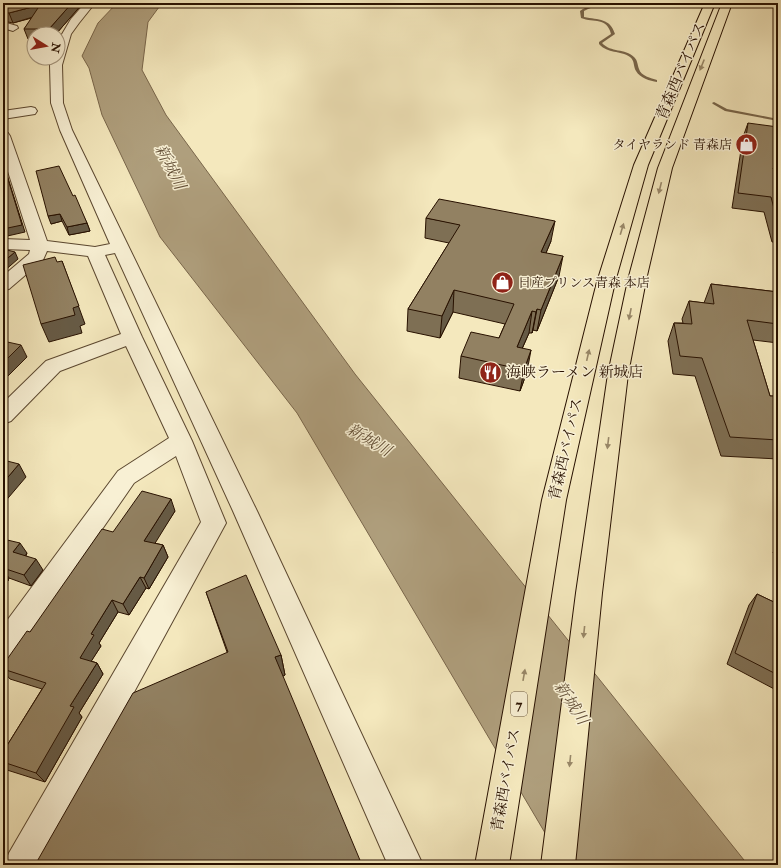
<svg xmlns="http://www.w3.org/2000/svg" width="781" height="868" font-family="'IM FELL Double Pica','Noto Serif JP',serif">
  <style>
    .water { fill: #af9f7d; stroke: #79664b }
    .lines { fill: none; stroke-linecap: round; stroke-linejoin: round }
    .stream { fill: #79664b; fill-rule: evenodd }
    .minor-casing { stroke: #5b472f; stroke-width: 2 }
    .highway-casing { stroke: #281100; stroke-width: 2 }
    .minor { fill: #f8f0d4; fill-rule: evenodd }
    .highway { fill: #f4e8bd; fill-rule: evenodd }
    .wall { fill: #7e6f54; stroke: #281100 }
    .shaded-wall { fill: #665a45; stroke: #281100 }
    .building { fill: #928162; stroke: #281100 }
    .oneway { fill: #988768 }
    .labels { text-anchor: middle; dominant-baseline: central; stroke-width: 3; stroke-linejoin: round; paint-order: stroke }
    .far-poi-label { font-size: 13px; fill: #281100; stroke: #f8f0d4; text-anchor: end }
    .shield { fill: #f8f0d4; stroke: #665440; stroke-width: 1 }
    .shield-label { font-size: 14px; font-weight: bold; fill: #281100 }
    .street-label { font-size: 15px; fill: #281100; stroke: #f8f0d4 }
    .poi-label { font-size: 15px; fill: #281100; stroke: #f8f0d4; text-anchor: start }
    .water-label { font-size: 16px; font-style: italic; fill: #655138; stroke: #f8f0d4 }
  </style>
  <rect width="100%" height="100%" fill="#f4e8bd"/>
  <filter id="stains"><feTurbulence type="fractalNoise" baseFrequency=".005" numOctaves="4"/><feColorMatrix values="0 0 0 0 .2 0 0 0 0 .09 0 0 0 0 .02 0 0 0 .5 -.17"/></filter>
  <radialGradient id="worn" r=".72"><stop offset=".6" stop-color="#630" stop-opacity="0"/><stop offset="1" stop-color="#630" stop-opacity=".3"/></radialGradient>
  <path class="water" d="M117 3H162L148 22 142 70 166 115 355 374 748 865H564L297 413 160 237 102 115 89 68 82 56 98 23Z"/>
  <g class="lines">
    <path class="stream" d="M614 3H616L615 8C604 7 594 5 584 11V17C599 20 610 18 615 34L602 43C611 53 625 48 634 57 638 61 637 64 639 69 641 76 651 78 657 80V82C650 81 640 78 636 71 633 66 635 61 630 57 620 50 608 54 599 44V42L611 34C607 17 594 23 581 18L580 11C590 4 602 4 613 6Z
      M714 102 727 109 778 119V121L725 111 713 104 712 103Z"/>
    <defs>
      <path id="minor" d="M85 3H95L79 23 71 34 62 65 63 103 72 130 257 511 423 865H388L233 511 115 253 105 255 142 337 192 441 226 523 40 865H4L9 853 201 522 176 456 134 483 13 658 3 662V626L118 471 169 438 126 346 60 371 11 421 3 424V403L46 361 121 334 88 256 47 251 43 260 9 289 3 290V276L29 254 30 250 3 249V239L30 240 3 156V132L8 133 10 136 47 241 95 247 110 244 60 130 51 103 50 65 53 58H58V41L71 19Z
        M3 22 17 26 18 28 13 31 3 28Z
        M31 107 35 108 37 111 35 114 3 119V111Z"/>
      <path id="highway" d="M705 3H715L648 165 615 282 566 500 509 865H475L542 500 597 282 634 165Z
        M722 3H732L672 168 646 280 628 374 602 593 575 865H541L576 593 608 374 628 280 658 168Z"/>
    </defs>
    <use href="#minor" class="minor-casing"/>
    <use href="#highway" class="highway-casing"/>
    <use href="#minor" class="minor"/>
    <use href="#highway" class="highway"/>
  </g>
  <path class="wall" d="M3 3H83L56 34H34V39H28L24 29 32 18 13 23 3 21Z
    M748 123 773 169 778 168V242H772L764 212 732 208 743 137Z
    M73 196 87 223 90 231 69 235 62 221 51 224Z
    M426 218 551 241 546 253 559 276 537 331 533 330 532 333H529L522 349 527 372 520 391 459 378 461 356 499 338 505 324 453 312 440 338 407 331 408 309 449 243 425 238Z
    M711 284 778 292V343L753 340 770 396H778V459L721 456 695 376 673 374 668 341 674 323H683L682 319 689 301 704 303Z
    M3 341 27 357 8 376H5L3 378Z
    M175 511 154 543 163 545 168 557 149 589 146 588 129 615 118 612 99 643 101 646 91 661 97 663 103 674 79 713 82 717 45 782 7 770 3 766V752L42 689 10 679 3 671V665L30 632 113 532Z
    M778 537V555L773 553Z
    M3 539 27 553 26 556 43 570 31 586 9 578 8 581 3 580Z
    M206 592 281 655 285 675 283 676 227 652Z
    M757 594 778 604V691L727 664 749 605Z"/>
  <path class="shaded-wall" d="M72 3H83L56 34H51L49 29Z
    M40 5 43 14 13 23 9 13Z
    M3 162 25 232 3 237Z
    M60 214 62 221 51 224 48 216Z
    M555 221 551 241 538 272 541 252Z
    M87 223 90 231 69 235 67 227Z
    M15 252 18 259 3 272V262Z
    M563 256 559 276 537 331 541 310Z
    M62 261 85 324 80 326 82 333 49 342 41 324 73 308Z
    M454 290 453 312 440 338 442 316Z
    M537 309 533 330 532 333 536 312Z
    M532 311 529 333 513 369 517 347Z
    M3 322 6 329 3 332Z
    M21 345 27 357 8 376 3 366V363Z
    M531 350 527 372 520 391 524 370Z
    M3 372 5 376 3 378Z
    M19 464 26 477 3 504V483Z
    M171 499 175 511 149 553 144 541Z
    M20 543 27 553 20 563 13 552Z
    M163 545 168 557 149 589 144 578Z
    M36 559 43 570 31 586 24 575Z
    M3 569 9 578 8 581 3 574Z
    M140 577 146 588 129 615 123 604Z
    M112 600 118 612 99 643 101 646 87 668 80 658 91 634Z
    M281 655 285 675 280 678 275 657Z
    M97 663 103 674 79 713 82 717 45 782 36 773 70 706Z"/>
  <path class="building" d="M3 3H72L49 29H24L40 5 9 13 3 12Z
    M748 123 778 127V154L773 169 778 168V224L771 197 738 193Z
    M3 163 22 225 3 229Z
    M59 166 73 196 75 195 87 223 67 227 60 214 48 216 36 171Z
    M439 199 555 221 541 252 563 256 541 310 537 309 536 312 532 311 517 347 531 350 524 370 461 356 471 332 499 338 514 304 454 290 442 316 408 309 460 225 426 218Z
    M3 249 15 252 3 262Z
    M55 257 57 262 62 261 79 306 73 308 75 315 41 324 23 265Z
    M711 284 778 292V324L747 320 770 396H778V440L730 437 702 358 680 356 674 323 692 324 689 301 714 304Z
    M3 341 21 345 3 363Z
    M3 460 19 464 3 483Z
    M142 491 171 499 144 541 163 545 144 578 140 577 123 604 112 600 91 634 94 635 80 658 97 663 70 706 74 707 36 773 3 762V752L46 683 3 669V665L27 631 30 632 102 529 113 532Z
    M3 539 20 543 13 552 36 559 24 575 3 568Z
    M246 575 281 655 275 657 362 865H35L133 693 228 652 206 592Z
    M757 594 778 604V675L735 653Z"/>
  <defs><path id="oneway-solid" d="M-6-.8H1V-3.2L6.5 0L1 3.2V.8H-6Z"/></defs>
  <g class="oneway">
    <use href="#oneway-solid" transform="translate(702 65) rotate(112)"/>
    <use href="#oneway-solid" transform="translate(660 188) rotate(104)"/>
    <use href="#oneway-solid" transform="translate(622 229) rotate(-73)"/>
    <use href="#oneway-solid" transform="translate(630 314) rotate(101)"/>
    <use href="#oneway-solid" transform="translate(588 355) rotate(-77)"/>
    <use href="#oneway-solid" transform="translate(608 443) rotate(97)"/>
    <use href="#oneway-solid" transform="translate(584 632) rotate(96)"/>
    <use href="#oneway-solid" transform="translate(524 675) rotate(-80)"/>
    <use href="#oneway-solid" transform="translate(570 761) rotate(96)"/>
  </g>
  <defs>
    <symbol id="shop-disc" viewBox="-11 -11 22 22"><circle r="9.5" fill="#8f2418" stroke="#f8f0d4"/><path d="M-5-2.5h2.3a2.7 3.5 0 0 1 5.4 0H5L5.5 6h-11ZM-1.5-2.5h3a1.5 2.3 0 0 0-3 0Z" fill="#fff"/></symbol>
    <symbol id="restaurant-disc" viewBox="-11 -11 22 22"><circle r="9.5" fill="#8f2418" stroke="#f8f0d4"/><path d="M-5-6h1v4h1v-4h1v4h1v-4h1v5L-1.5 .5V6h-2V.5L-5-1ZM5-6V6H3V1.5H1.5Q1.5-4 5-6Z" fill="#fff"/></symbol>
  </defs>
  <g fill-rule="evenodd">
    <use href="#shop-disc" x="734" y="132" width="25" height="25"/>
    <use href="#shop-disc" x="490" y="270" width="25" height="25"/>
    <use href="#restaurant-disc" x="478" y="360" width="25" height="25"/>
  </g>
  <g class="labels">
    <g class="far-poi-label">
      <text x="732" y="145">タイヤランド 青森店</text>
      <text x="518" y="283" text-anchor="start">日産プリンス青森 本店</text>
    </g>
    <rect class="shield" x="511" y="692" width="16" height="24" rx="3"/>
    <g class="shield-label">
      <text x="519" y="704">7</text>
    </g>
    <g class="street-label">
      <text transform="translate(681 71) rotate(-67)">青森西バイパス</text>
      <text transform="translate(566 449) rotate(-77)">青森西バイパス</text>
      <text transform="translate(506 780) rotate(-80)">青森西バイパス</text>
    </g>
    <g class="poi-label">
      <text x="506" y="372">海峡ラーメン 新城店</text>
    </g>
    <g class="water-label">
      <text transform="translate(170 167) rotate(63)">新城川</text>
      <text transform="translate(369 440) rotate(31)">新城川</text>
      <text transform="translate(571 703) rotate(57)">新城川</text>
    </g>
  </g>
  <rect width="781" height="868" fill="none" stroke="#f4e8bd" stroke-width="16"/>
  <rect x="4" y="4" width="773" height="860" fill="none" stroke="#281100" stroke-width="2"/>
  <rect x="8" y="8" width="765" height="852" fill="none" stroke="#281100"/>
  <g transform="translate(46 46) rotate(101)"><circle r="19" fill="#f8f0d4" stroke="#a5977f"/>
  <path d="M0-3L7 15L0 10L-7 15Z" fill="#8f2418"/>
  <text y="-6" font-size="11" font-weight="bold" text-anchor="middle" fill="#281100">N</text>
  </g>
  <rect width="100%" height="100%" filter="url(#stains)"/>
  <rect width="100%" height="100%" fill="url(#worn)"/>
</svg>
